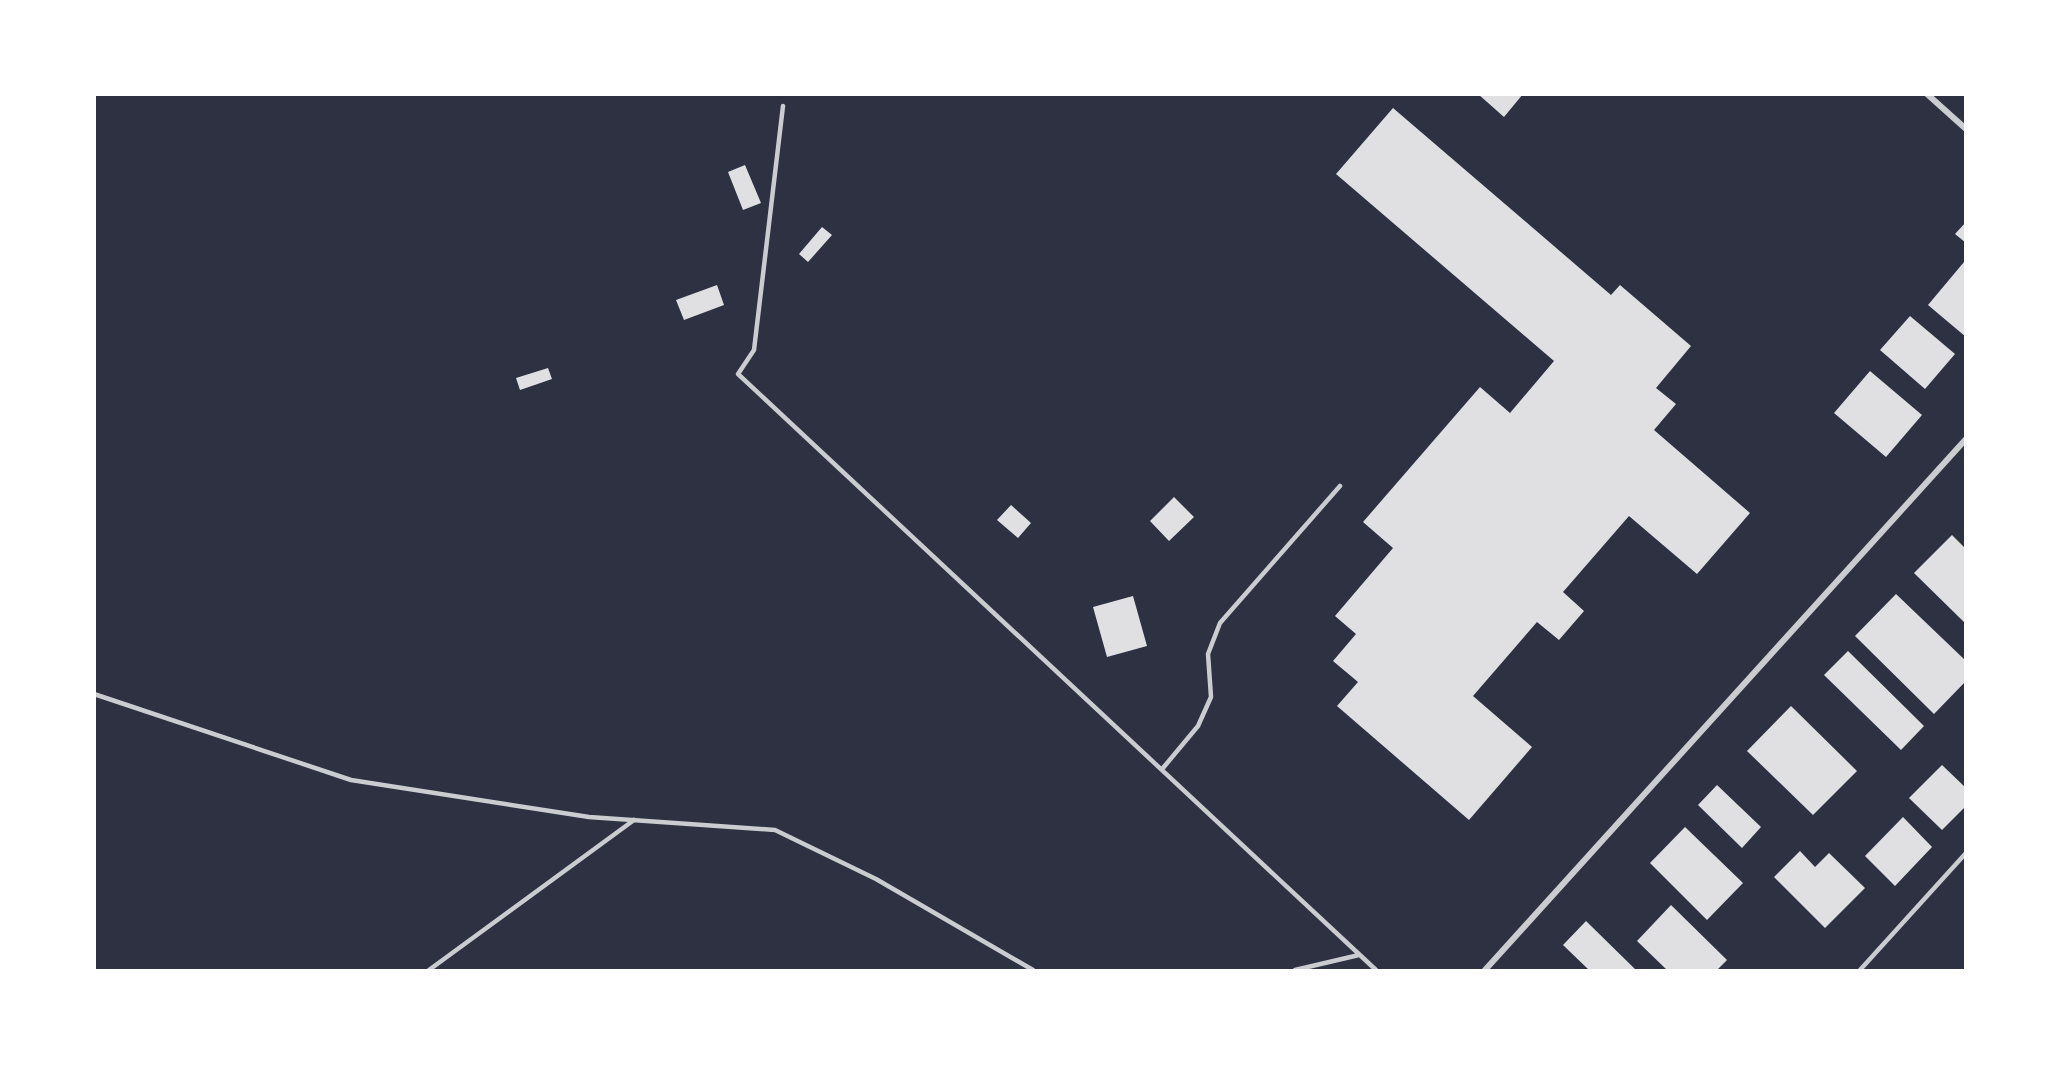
<svg xmlns="http://www.w3.org/2000/svg" width="2060" height="1065" font-family="'Source Serif 4',serif">
  <style>
    .building { fill: #e0e0e3 }
    .lines { fill: none; stroke-linecap: round; stroke-linejoin: round }
    .service { stroke: #caccd0; stroke-width: 4.5 }
    .minor { stroke: #caccd0; stroke-width: 6 }
  </style>
  <rect width="100%" height="100%" fill="#2d3142"/>
  <path class="building" d="M1478 94H1523L1504 117Z
    M1393 108 1611 295 1620 285 1691 346 1656 388 1676 404 1654 430 1750 513 1697 574 1629 516 1563 592 1584 611 1559 640 1537 622 1473 696 1532 747 1469 820 1337 706 1358 682 1333 661 1356 634 1335 616 1393 548 1363 522 1480 387 1510 413 1554 361 1336 174Z
    M745 165 761 203 743 210 728 172Z
    M1966 222V243L1955 234Z
    M822 227 832 235 808 262 799 254Z
    M1964 262 1966 263V337L1928 305Z
    M717 285 724 305 684 320 676 300Z
    M1910 316 1955 354 1925 389 1880 350Z
    M548 368 552 379 520 390 516 378Z
    M1870 371 1922 415 1886 457 1834 413Z
    M1174 497 1194 517 1169 541 1150 521Z
    M1011 505 1031 523 1018 538 997 520Z
    M1952 535 1966 549V624L1914 573Z
    M1896 594 1966 661V681L1934 714 1855 636Z
    M1133 596 1147 646 1107 657 1093 607Z
    M1848 651 1924 726 1901 750 1824 675Z
    M1791 706 1857 771 1813 815 1747 751Z
    M1942 765 1966 788V806L1942 830 1909 798Z
    M1717 785 1761 827 1742 848 1698 805Z
    M1903 817 1932 847 1895 886 1865 856Z
    M1685 827 1743 883 1707 920 1650 863Z
    M1800 851 1815 867 1829 853 1865 888 1825 928 1774 877Z
    M1671 905 1727 960 1717 970H1667L1637 941Z
    M1586 921 1636 970H1589L1563 945Z"/>
  <g class="lines">
    <path class="service" d="M783 106 754 350 738 374 1376 970
      M94 694 351 780 589 817 775 830 876 879 1033 970
      M1163 768 1198 726 1211 697 1208 654 1220 623 1340 486
      M429 970 634 820
      M1295 970 1359 955
      M1860 970 1966 853"/>
    <path class="minor" d="M1927 94 1966 129
      M1485 970 1966 439"/>
  </g>
  <rect width="2060" height="1065" fill="none" stroke="#ffffff" stroke-width="192"/>
</svg>
